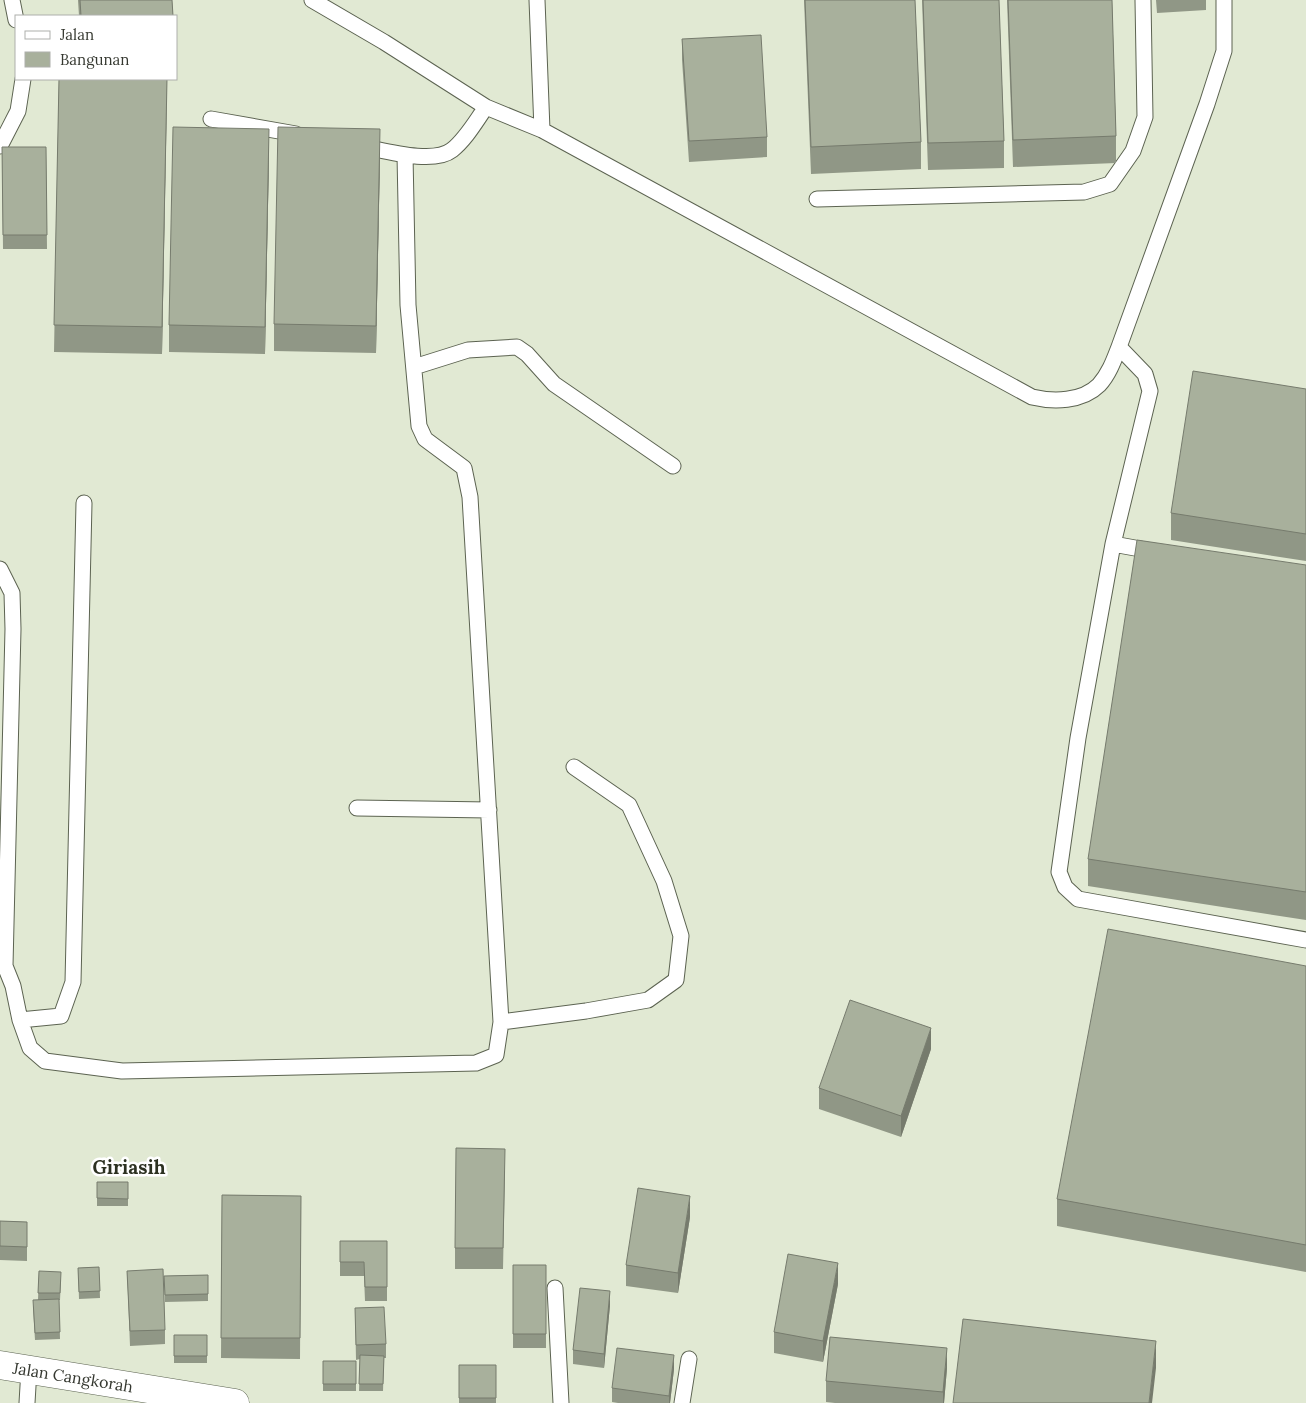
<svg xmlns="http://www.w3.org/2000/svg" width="1306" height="1403" font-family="Lora,serif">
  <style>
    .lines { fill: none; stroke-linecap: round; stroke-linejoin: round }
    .service-casing { stroke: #5c6351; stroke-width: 17 }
    .minor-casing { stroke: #5c6351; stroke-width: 29 }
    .service { stroke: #fff; stroke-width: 15 }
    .minor { stroke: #fff; stroke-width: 28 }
    .wall { fill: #909786 }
    .shaded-wall { fill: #767b6d }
    .building { fill: #a8b09c; stroke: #767b6d }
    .labels { text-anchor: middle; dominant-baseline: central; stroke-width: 5; stroke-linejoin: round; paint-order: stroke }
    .street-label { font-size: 16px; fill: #353830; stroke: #fff }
    .quarter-label { font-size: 19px; font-weight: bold; fill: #2c3121; stroke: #fff }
  </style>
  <rect width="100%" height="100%" fill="#e1e9d3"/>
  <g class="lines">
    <defs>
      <path id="service" d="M12 0 16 20
        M312 0 384 42 486 107 542 130 1032 397C1053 402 1082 402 1099 385 1109 374 1114 360 1119 347L1207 104 1224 51V0
        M537 0 542 130
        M211 119 296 134
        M0 146 18 111 23 79
        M360 146C383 150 433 165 452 150 466 139 476 121 486 107
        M817 199 1084 192 1110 184 1133 151 1145 117 1143 0
        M1119 347 1145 374 1150 391 1113 544 1078 738 1059 872 1065 887 1078 899 1306 940
        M414 367 468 350 517 347 527 354 554 384 673 466
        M1113 544 1157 552
        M0 569 12 593 13 629 5 966 13 986 20 1020 30 1048 45 1061 122 1071 476 1063 496 1055 501 1022 470 497 464 468 425 439 419 426 408 305 405 155
        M357 808 489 810
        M20 1020 61 1016 73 982 84 503
        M501 1022 586 1011 648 1000 676 980 681 936 664 881 629 805 574 767
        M555 1288 561 1403
        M27 1403 29 1369
        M682 1403 689 1359"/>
      <path id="minor" d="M0 1365 235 1403"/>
    </defs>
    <use href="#service" class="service-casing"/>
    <use href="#minor" class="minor-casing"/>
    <use href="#service" class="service"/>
    <use href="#minor" class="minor"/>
  </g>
  <path class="wall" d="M78 0H172L173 16H79Z
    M804 0H915L921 142V169L811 174Z
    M922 0H999L1004 141V168L928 170Z
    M1007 0H1112L1116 136V163L1013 167Z
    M1156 0H1206V10L1157 13Z
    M682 39 767 137V157L689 162 682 60Z
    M59 79H173H167L162 354 54 352Z
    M2 147H46L47 249H3Z
    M269 156 265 354 169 352V325Z
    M380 156 376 353 274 351V324Z
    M1306 389V561L1171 540V513Z
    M1306 565V920L1088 886V859Z
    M1306 966V1272L1057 1226V1199Z
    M931 1049 901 1137 819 1109V1088Z
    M505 1170 503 1269H455V1248Z
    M97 1182H128V1206H97Z
    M222 1195 301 1196 300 1359 221 1358Z
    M690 1217 678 1293 626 1286V1265Z
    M0 1221 27 1222V1261L0 1260Z
    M340 1241H387V1301H365L364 1276H340Z
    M513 1265H546V1348H513Z
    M99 1267 100 1298 79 1299 78 1268Z
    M39 1271 61 1280 60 1300H59L60 1339 35 1340 33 1307 38 1300Z
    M127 1271 165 1330V1344L130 1346Z
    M208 1275V1301L165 1302 164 1276Z
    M838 1284 823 1362 774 1353V1332Z
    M610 1305 604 1368 573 1364V1350Z
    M355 1308 386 1344V1358H384L383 1391H359L360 1359 356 1360Z
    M174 1335H207V1363H174Z
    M323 1361H356V1391H323Z
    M459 1365H496V1403H459Z
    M947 1368 944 1403H835L826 1402V1381Z
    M674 1369 670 1403H618L612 1402V1388Z"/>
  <path class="shaded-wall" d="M167 79V95L162 354V327Z
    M269 129V156L265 354V327Z
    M380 129V156L376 353V326Z
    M931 1028V1049L901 1137V1116Z
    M690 1196V1217L678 1293V1273Z
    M838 1263V1284L823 1362V1341Z
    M610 1291V1305L604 1368V1354Z
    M1156 1341V1368L1152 1403H1149Z
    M947 1348V1368L944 1403H943V1392Z
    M674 1355V1369L670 1403H669V1396Z"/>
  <path class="building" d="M80 0H172L173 16H81Z
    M805 0H915L921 142 811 147Z
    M923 0H999L1004 141 928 143Z
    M1008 0H1112L1116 136 1013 140Z
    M761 35 767 137 689 141 682 39Z
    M59 79H167L162 327 54 325Z
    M173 127 269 129 265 327 169 325Z
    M278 127 380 129 376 326 274 324Z
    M2 147H46L47 235H3Z
    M1193 371 1306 389V534L1171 513Z
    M1137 540 1306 565V892L1088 859Z
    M1108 929 1306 966V1245L1057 1199Z
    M850 1000 931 1028 901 1116 819 1088Z
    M456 1148 505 1149 503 1248H455Z
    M97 1182H128V1199L97 1198Z
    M638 1188 690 1196 678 1273 626 1265Z
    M222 1195 301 1196 300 1338H221Z
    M0 1221 27 1222V1247L0 1246Z
    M340 1241H387V1287H365L364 1262H340Z
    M788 1254 838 1263 823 1341 774 1332Z
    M513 1265H546V1334H513Z
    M99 1267 100 1291 79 1292 78 1268Z
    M163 1269 165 1330 130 1331 127 1271Z
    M39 1271 61 1272 60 1293H38Z
    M208 1275V1294L165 1295 164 1276Z
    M580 1288 610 1291 604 1354 573 1350Z
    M59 1299 60 1332 35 1333 33 1300Z
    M384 1307 386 1344 356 1345 355 1308Z
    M963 1319 1156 1341 1149 1403H953Z
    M174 1335H207V1356H174Z
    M830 1337 947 1348 943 1392 826 1381Z
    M617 1348 674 1355 669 1396 612 1388Z
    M360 1355 384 1356 383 1384H359Z
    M323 1361H356V1384H323Z
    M459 1365H496V1398H459Z"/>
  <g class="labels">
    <g class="street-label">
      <text transform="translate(73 1377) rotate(9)">Jalan Cangkorah</text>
    </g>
    <g class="quarter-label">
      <text x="129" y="1167">Giriasih</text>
    </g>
  </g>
  <rect x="15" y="15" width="162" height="65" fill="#ffffff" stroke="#aeafac"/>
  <rect x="25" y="31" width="25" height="8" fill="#ffffff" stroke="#aeafac"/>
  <text x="60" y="40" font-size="15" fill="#353830">Jalan</text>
  <rect x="25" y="52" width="25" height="15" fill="#a8b09c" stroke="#aeafac"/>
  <text x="60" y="65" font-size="15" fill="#353830">Bangunan</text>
</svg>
